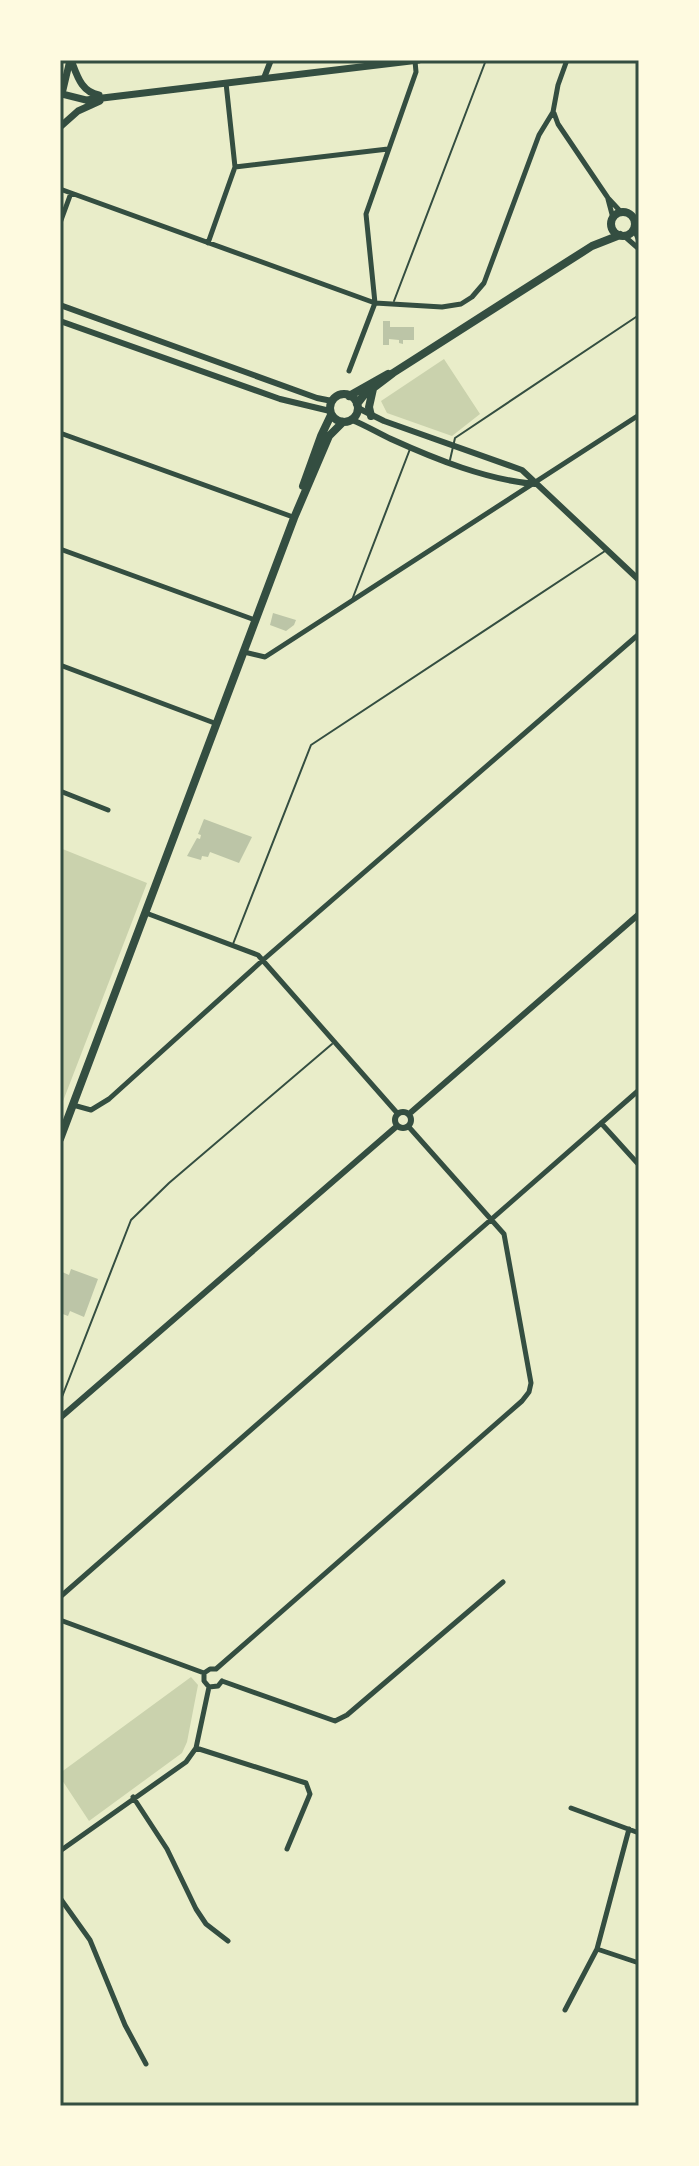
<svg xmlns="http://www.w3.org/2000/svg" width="699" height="2166" font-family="'Roboto Condensed',sans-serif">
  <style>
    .green { fill: #cad2ad }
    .building { fill: #bcc5a7 }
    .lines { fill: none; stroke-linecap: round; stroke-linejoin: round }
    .service { stroke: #344e41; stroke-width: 2 }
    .minor { stroke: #344e41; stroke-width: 5 }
    .tertiary { stroke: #344e41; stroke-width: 6 }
    .secondary { stroke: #344e41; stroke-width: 7 }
    .primary { stroke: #344e41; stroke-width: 8 }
    .neatline { fill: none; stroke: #344e41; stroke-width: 3 }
  </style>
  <rect width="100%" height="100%" fill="#e9edc9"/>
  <path class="green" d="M444 359 480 414 452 436 387 413 381 401Z
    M60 848 147 883 60 1109Z
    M191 1677 198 1685 187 1742 182 1753 89 1821 60 1777V1773Z"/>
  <path class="building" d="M383 321H390V327H414V340H403V344L399 343V340L389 339V345H383Z
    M273 613 296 620 294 625 286 631 270 625Z
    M204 819 252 837 239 863 210 852 208 857 202 856 201 860 187 856 197 838 200 839 201 835 198 834Z
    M71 1269 98 1279 84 1317 70 1311 68 1316 60 1313V1271L69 1275Z"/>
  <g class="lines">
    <path class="service" d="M394 301 486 60
      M450 460 455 438 639 315
      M352 600 410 449
      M233 944 311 745 605 551
      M60 1402 131 1220 169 1183 332 1044"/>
    <path class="minor" d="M554 113 558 124 608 198 621 212
      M235 167 388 149
      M60 189 375 303 442 307 461 304 472 297 484 283 539 135 553 112 558 85 567 60
      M608 199 613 218
      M60 223 71 193
      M634 229 639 241
      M623 235 639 249
      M208 243 235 167 226 83
      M349 371 375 303 366 214 416 72 415 61
      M60 433 293 517
      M60 549 255 620
      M244 652 265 657 639 415
      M60 665 217 724
      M60 791 108 810
      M146 913 258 955 398 1114
      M73 1105 91 1110 109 1099 263 960 639 634
      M601 1123 639 1165
      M60 1597 639 1090
      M60 1620 204 1673
      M204 1673 210 1669H216L522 1401 529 1392 531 1383 504 1234 408 1126
      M204 1673V1681L209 1687
      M222 1681 335 1721 347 1715 503 1582
      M209 1687 218 1686 222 1681
      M196 1748 306 1783 310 1794 287 1849
      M133 1797 167 1849 196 1909 206 1924 228 1941
      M571 1808 639 1833
      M60 1851 186 1762 196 1748 209 1687
      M60 1898 90 1940 125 2025 146 2064
      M597 1949 639 1963
      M565 2010 597 1949 629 1829"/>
    <path class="tertiary" d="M264 78 271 60
      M60 305 317 398 332 401
      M60 321 280 399 330 411
      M358 408 384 421 522 470 639 580
      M352 420C365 425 378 433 391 439 435 459 487 480 535 484
      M395 1120a8 8 0 1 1 16 0a8 8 0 1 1-16 0Z
      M409 1114 639 914
      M60 1418 397 1126"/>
    <path class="secondary" d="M70 60 62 94 86 100 419 60
      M71 60C77 75 81 92 99 95
      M60 127 78 111 100 101"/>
    <path class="primary" d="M611 224a12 12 0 1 1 24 0a12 12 0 1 1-24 0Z
      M330 408a14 14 0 1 1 28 0a14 14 0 1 1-28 0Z
      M349 396 388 374
      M357 404 364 395 393 373 592 246 620 235
      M371 416 369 407 373 389
      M303 486 321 436 331 415
      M60 1139 294 518 329 436 343 422"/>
  </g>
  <rect width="699" height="2166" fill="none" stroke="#fefae0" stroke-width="124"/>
  <rect x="62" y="62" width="575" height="2042" class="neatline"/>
</svg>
